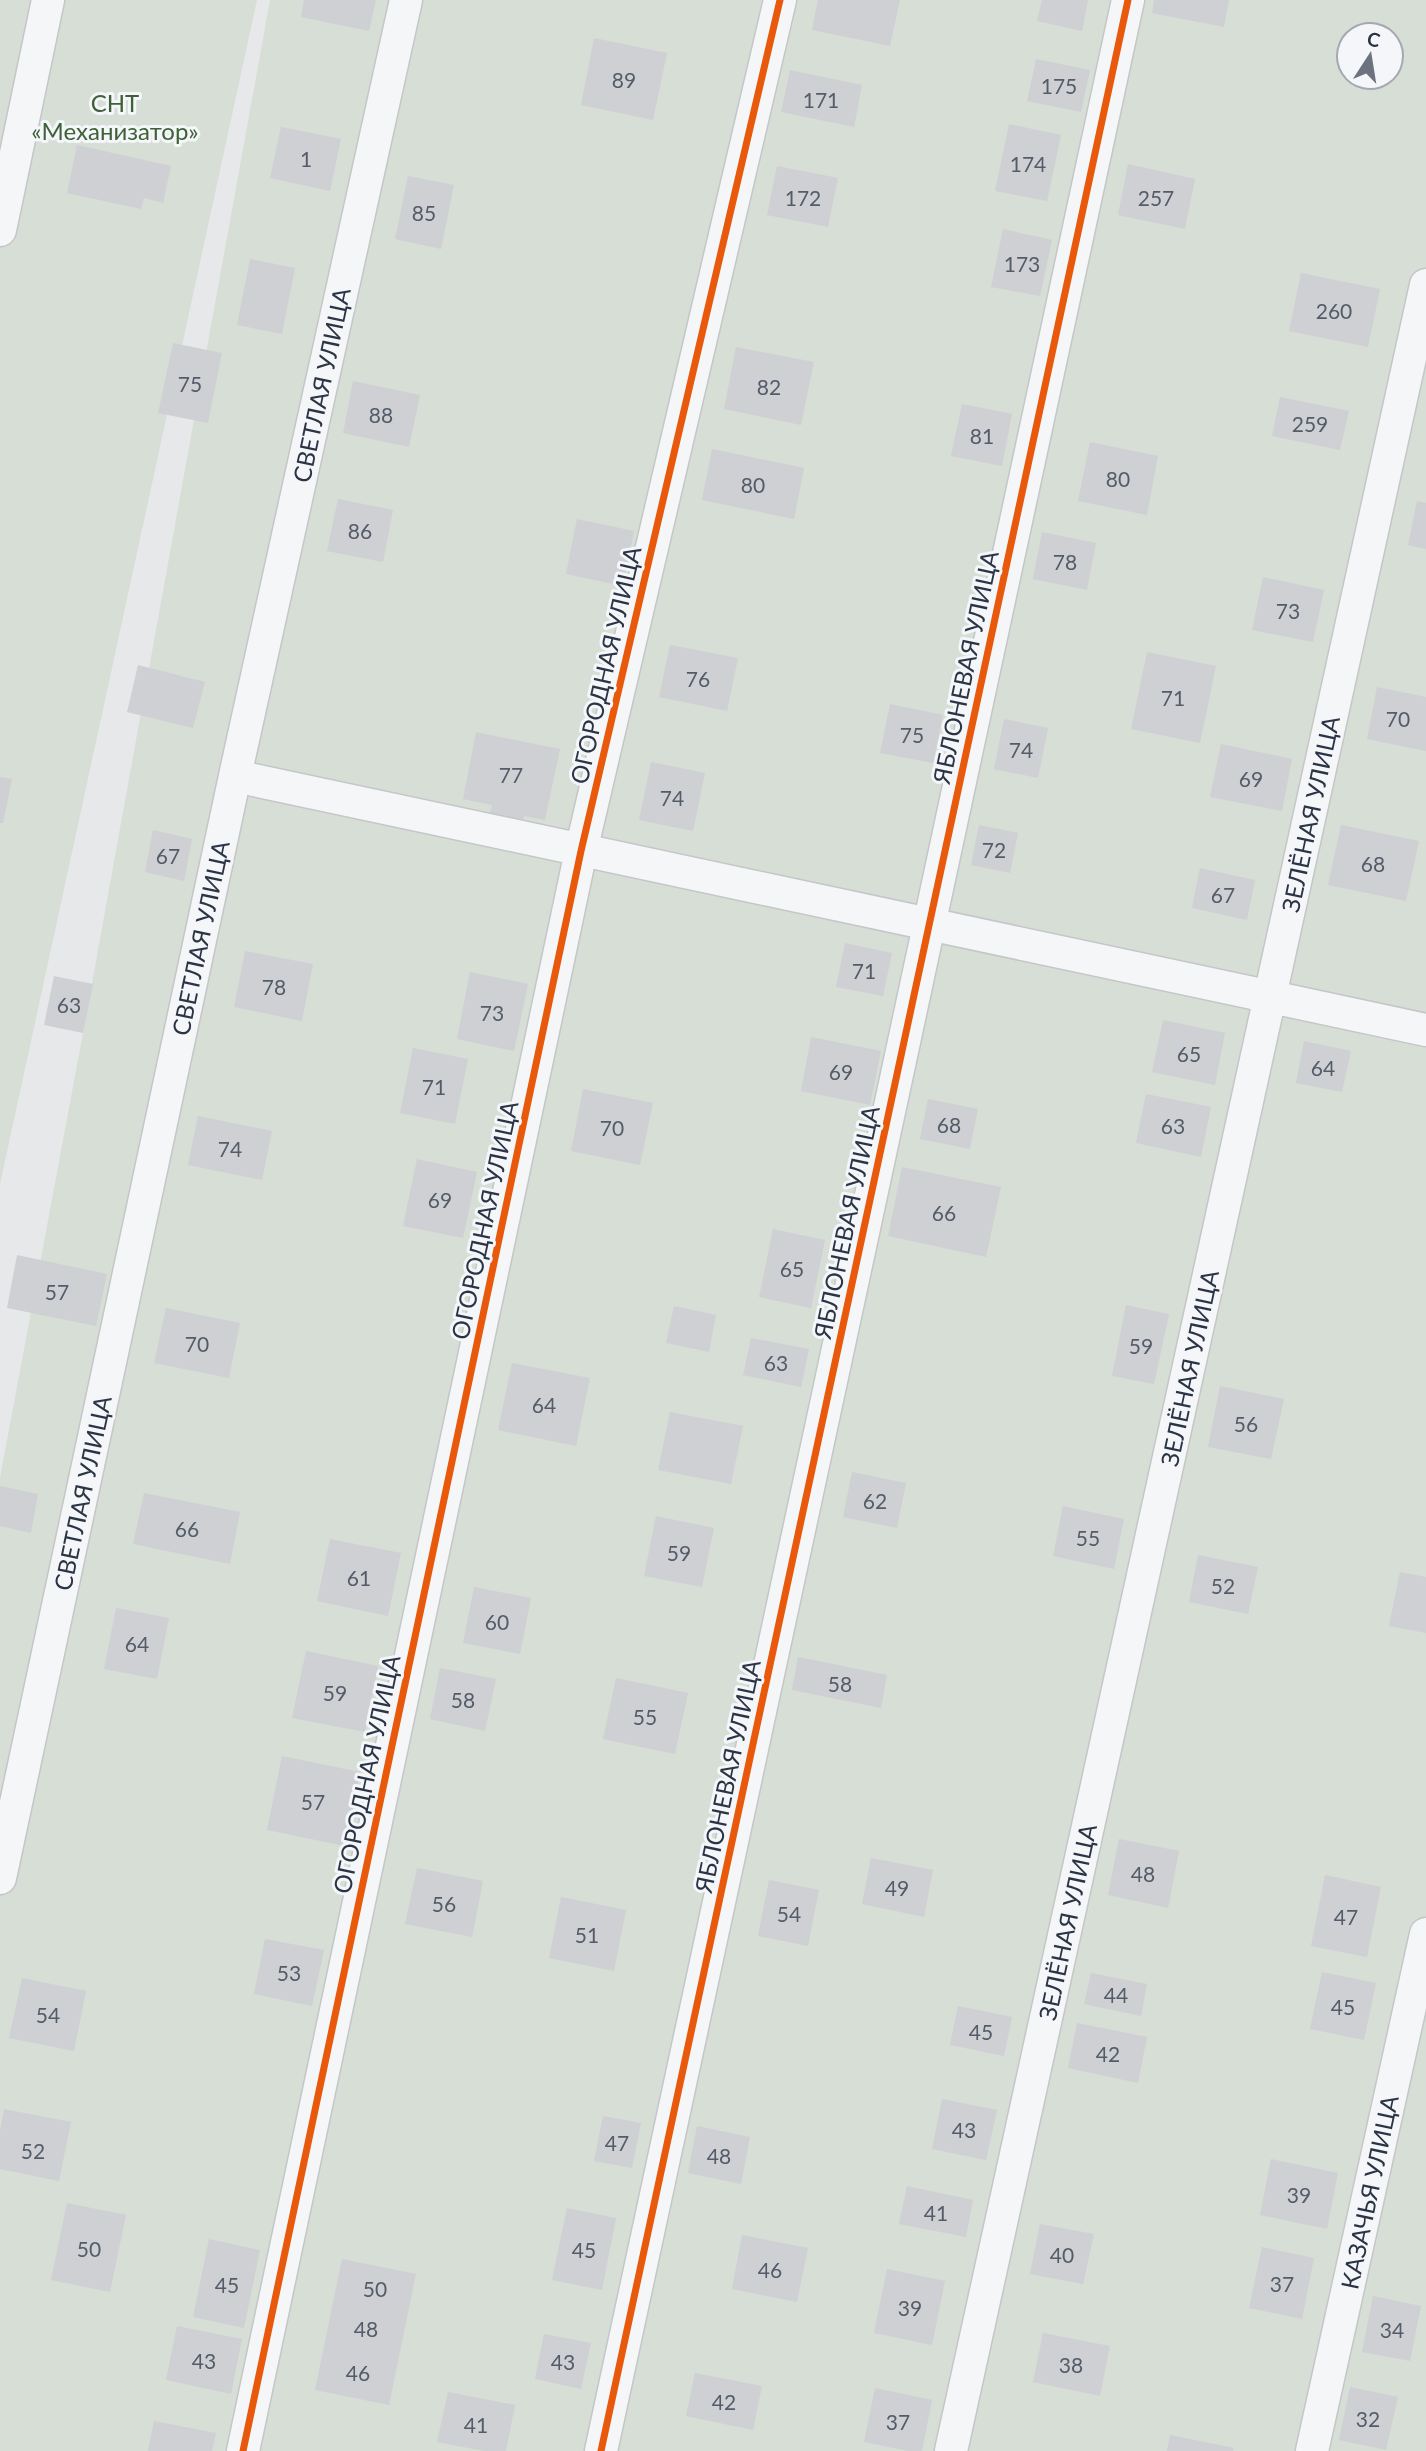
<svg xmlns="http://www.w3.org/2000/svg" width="1426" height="2451" font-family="Lato,sans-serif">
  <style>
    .green { fill: #d6ded6; fill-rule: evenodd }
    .building { fill: #ced0d3 }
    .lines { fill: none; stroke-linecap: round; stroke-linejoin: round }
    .minor-casing { stroke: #c4c6c8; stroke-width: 35 }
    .minor { stroke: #f5f6f7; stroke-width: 32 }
    .cycleway-casing { stroke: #f4f6f9; stroke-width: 11 }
    .cycleway { stroke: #e8590c; stroke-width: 7 }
    .labels { text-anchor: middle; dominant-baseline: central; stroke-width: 6; stroke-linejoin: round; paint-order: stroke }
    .number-label { font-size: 21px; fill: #545c69 }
    .park-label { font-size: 24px; fill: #3f6138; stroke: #f4f6f9 }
    .street-label { font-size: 24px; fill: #2b3445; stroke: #f4f6f9 }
  </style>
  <rect width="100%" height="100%" fill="#e6e8ea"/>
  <path class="green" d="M0 0H257L0 1184Z
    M270 0H1426V2451H0V1478L83 1033ZM1349 35H1391V77H1349Z"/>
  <path class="building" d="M304 0H376L369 31 301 17Z
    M818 0H900L890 46 812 30Z
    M1042 0H1088L1082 31 1037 21Z
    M1154 0H1229L1224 27 1152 13Z
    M594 38 667 53 653 120 581 105Z
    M1036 59 1090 70 1081 112 1027 101Z
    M790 70 862 85 854 127 781 112Z
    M1009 124 1061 135 1047 201 995 191Z
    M281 127 341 139 330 191 270 178Z
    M77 145 171 166 163 203 144 198 141 209 67 193Z
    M1128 164 1195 179 1185 229 1118 215Z
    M777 166 838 178 828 227 767 215Z
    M408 176 454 185 441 249 395 239Z
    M1003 229 1052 240 1040 296 991 287Z
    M250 259 295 268 282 334 237 325Z
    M1301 273 1380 289 1368 347 1289 331Z
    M173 343 222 353 208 423 158 413Z
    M736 347 814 362 801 425 724 409Z
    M353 381 420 395 409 447 343 433Z
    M1280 397 1349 411 1340 450 1272 436Z
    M962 404 1012 414 1002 466 951 456Z
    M1090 442 1158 456 1147 515 1078 501Z
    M712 449 804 468 794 519 702 500Z
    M338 499 393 510 383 562 327 551Z
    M1417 501 1426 503V549L1408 545Z
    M577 519 634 531 623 586 566 574Z
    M1042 532 1096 543 1087 590 1033 579Z
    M1263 577 1324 590 1313 642 1252 630Z
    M670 645 738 658 727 711 659 697Z
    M1147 652 1216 666 1200 743 1131 729Z
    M138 665 205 682 193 728 127 712Z
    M1377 687 1426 697V751L1367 739Z
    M890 704 943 715 933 763 880 753Z
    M1004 719 1048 728 1038 778 994 769Z
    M476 732 560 749 545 820 524 816 522 824 489 817 492 805 463 799Z
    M1221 744 1292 759 1282 811 1210 797Z
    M651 762 705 773 693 831 639 820Z
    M0 777 12 779 3 823H0Z
    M979 825 1018 833 1010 873 971 865Z
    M1341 825 1419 841 1406 901 1328 885Z
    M153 830 192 839 184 881 145 872Z
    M1200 868 1255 880 1247 920 1192 908Z
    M845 943 892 953 883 996 836 987Z
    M245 951 313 964 302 1021 234 1007Z
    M470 972 528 984 514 1051 457 1039Z
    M54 976 93 984 83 1033 44 1025Z
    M1163 1020 1225 1033 1215 1085 1152 1072Z
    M811 1037 881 1051 870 1105 801 1091Z
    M1304 1041 1351 1051 1342 1092 1296 1083Z
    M413 1048 468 1059 455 1124 400 1113Z
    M583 1089 653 1103 640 1165 571 1151Z
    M1146 1094 1211 1107 1201 1157 1136 1143Z
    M928 1099 978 1109 970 1149 920 1139Z
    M198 1116 272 1131 262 1180 188 1165Z
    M417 1159 477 1172 463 1238 403 1226Z
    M902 1167 1001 1187 986 1257 888 1236Z
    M773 1229 825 1240 811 1308 759 1297Z
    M17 1255 107 1274 96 1326 7 1308Z
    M1126 1305 1169 1314 1154 1384 1112 1376Z
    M674 1306 716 1315 709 1352 666 1343Z
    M166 1308 240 1323 229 1378 154 1363Z
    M751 1338 809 1349 801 1387 743 1375Z
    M512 1363 590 1378 576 1446 498 1430Z
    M1220 1386 1284 1399 1271 1459 1208 1447Z
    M670 1412 743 1426 731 1484 658 1470Z
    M852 1472 906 1483 897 1528 843 1517Z
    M0 1486 38 1494 31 1533 0 1526Z
    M144 1493 240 1512 230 1564 133 1544Z
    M1063 1506 1124 1519 1114 1569 1053 1556Z
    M656 1516 714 1528 702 1587 644 1576Z
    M330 1539 401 1553 388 1616 317 1601Z
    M1198 1555 1258 1567 1248 1614 1189 1602Z
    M1400 1572 1426 1577V1633L1389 1626Z
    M474 1587 531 1598 520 1654 463 1643Z
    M116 1608 169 1618 157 1679 104 1669Z
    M306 1651 378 1666 365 1732 292 1718Z
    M798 1657 887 1675 881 1708 792 1690Z
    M440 1668 496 1679 485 1731 430 1719Z
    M616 1678 688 1693 675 1754 603 1739Z
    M282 1756 360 1772 345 1846 267 1830Z
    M1119 1839 1179 1851 1168 1908 1108 1895Z
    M871 1858 933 1870 924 1917 862 1904Z
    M417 1868 483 1881 472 1937 405 1924Z
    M1325 1875 1381 1887 1367 1957 1311 1946Z
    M769 1880 819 1890 808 1946 758 1936Z
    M561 1897 626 1910 614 1971 549 1958Z
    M265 1939 324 1950 312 2006 254 1994Z
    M1322 1972 1376 1983 1364 2040 1310 2029Z
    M1091 1973 1147 1984 1141 2016 1084 2004Z
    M22 1978 86 1991 74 2051 9 2038Z
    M958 2006 1012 2017 1004 2056 950 2045Z
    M1077 2023 1147 2037 1138 2083 1068 2068Z
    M942 2099 997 2110 986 2160 932 2149Z
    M4 2109 71 2122 59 2181 0 2169V2131Z
    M603 2116 641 2123 632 2168 594 2161Z
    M697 2126 750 2137 741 2184 688 2173Z
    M1271 2159 1338 2173 1327 2229 1260 2215Z
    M907 2186 973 2200 966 2237 899 2224Z
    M67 2203 126 2215 110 2292 51 2280Z
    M567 2208 616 2218 602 2290 552 2280Z
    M1040 2224 1094 2234 1083 2284 1030 2274Z
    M742 2235 808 2248 797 2302 732 2289Z
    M209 2239 260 2250 244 2328 193 2317Z
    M1262 2247 1314 2258 1302 2319 1249 2308Z
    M342 2259 416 2274 389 2405 315 2390Z
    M887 2269 945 2281 932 2345 874 2333Z
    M1373 2296 1421 2306 1410 2361 1362 2352Z
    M177 2326 242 2339 231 2394 166 2380Z
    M1043 2333 1110 2346 1100 2396 1033 2382Z
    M544 2334 591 2343 581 2389 535 2379Z
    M695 2373 762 2386 753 2430 686 2416Z
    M1350 2387 1398 2397 1386 2450 1339 2440Z
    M875 2388 932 2400 922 2451H908L864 2442Z
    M448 2392 515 2405 506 2451H484L437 2442Z
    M154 2421 216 2433 212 2451H148Z
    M1170 2435 1234 2448 1233 2451H1167Z"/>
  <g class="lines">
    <defs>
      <path id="minor" d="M0 230 48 0
        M235 776 1426 1030
        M0 1878 235 776 406 0
        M243 2451 581 851 780 0
        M601 2451 1128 0
        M951 2451 1426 285
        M1312 2451 1426 1934"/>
    </defs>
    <use href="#minor" class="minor-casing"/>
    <use href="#minor" class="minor"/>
    <defs>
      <path id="cycleway" d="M243 2451 581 851 780 0
        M601 2451 1128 0"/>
    </defs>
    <use href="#cycleway" class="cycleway-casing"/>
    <use href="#cycleway" class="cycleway"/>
  </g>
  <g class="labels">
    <g class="number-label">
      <text x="624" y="79">89</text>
      <text x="1059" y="85">175</text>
      <text x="821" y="99">171</text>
      <text x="306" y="158">1</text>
      <text x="1028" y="163">174</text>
      <text x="803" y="197">172</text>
      <text x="1156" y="197">257</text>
      <text x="424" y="212">85</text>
      <text x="1022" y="263">173</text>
      <text x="1334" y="310">260</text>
      <text x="190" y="383">75</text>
      <text x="769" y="386">82</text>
      <text x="381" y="414">88</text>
      <text x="1310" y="423">259</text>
      <text x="982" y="435">81</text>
      <text x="1118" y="478">80</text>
      <text x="753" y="484">80</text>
      <text x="360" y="530">86</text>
      <text x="1065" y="561">78</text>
      <text x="1288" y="610">73</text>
      <text x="698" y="678">76</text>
      <text x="1173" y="697">71</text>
      <text x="1398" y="718">70</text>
      <text x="912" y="734">75</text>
      <text x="1021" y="749">74</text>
      <text x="511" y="774">77</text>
      <text x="1251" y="778">69</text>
      <text x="672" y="797">74</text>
      <text x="994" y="849">72</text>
      <text x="168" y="855">67</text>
      <text x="1373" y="863">68</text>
      <text x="1223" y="894">67</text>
      <text x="864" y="970">71</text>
      <text x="274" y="986">78</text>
      <text x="69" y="1004">63</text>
      <text x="492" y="1012">73</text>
      <text x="1189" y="1053">65</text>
      <text x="1323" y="1067">64</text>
      <text x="841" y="1071">69</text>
      <text x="434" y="1086">71</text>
      <text x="949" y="1124">68</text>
      <text x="1173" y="1125">63</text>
      <text x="612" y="1127">70</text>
      <text x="230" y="1148">74</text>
      <text x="440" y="1199">69</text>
      <text x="944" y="1212">66</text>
      <text x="792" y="1268">65</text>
      <text x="57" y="1291">57</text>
      <text x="197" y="1343">70</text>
      <text x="1141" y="1345">59</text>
      <text x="776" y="1362">63</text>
      <text x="544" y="1404">64</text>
      <text x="1246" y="1423">56</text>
      <text x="875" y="1500">62</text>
      <text x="187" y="1528">66</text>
      <text x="1088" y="1537">55</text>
      <text x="679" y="1552">59</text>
      <text x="359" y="1577">61</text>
      <text x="1223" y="1585">52</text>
      <text x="497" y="1621">60</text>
      <text x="137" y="1643">64</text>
      <text x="840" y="1683">58</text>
      <text x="335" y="1692">59</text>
      <text x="463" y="1699">58</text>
      <text x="645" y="1716">55</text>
      <text x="313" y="1801">57</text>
      <text x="1143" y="1873">48</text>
      <text x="897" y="1887">49</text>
      <text x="444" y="1903">56</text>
      <text x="789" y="1913">54</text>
      <text x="1346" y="1916">47</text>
      <text x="587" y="1934">51</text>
      <text x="289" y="1972">53</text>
      <text x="1116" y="1994">44</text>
      <text x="1343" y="2006">45</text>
      <text x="48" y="2014">54</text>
      <text x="981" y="2031">45</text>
      <text x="1108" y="2053">42</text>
      <text x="964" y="2129">43</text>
      <text x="617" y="2142">47</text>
      <text x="33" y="2150">52</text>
      <text x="719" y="2155">48</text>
      <text x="1299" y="2194">39</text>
      <text x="936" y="2212">41</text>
      <text x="89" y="2248">50</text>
      <text x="584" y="2249">45</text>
      <text x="1062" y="2254">40</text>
      <text x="770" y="2269">46</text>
      <text x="1282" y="2283">37</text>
      <text x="227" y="2284">45</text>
      <text x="375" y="2288">50</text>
      <text x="910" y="2307">39</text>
      <text x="366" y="2328">48</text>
      <text x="1392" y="2329">34</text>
      <text x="204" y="2360">43</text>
      <text x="563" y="2361">43</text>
      <text x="1071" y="2364">38</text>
      <text x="358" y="2372">46</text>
      <text x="724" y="2401">42</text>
      <text x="1368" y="2418">32</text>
      <text x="898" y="2421">37</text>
      <text x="476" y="2424">41</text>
    </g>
    <g class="park-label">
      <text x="115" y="102">СНТ<tspan x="115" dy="28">«Механизатор»</tspan></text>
    </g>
    <g class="street-label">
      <text transform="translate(321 385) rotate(-78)">СВЕТЛАЯ УЛИЦА</text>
      <text transform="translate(605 665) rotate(-77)">ОГОРОДНАЯ УЛИЦА</text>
      <text transform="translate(965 667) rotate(-78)">ЯБЛОНЕВАЯ УЛИЦА</text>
      <text transform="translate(1310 814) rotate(-78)">ЗЕЛЁНАЯ УЛИЦА</text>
      <text transform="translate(200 938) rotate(-78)">СВЕТЛАЯ УЛИЦА</text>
      <text transform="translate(484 1220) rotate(-78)">ОГОРОДНАЯ УЛИЦА</text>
      <text transform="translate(846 1222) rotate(-78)">ЯБЛОНЕВАЯ УЛИЦА</text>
      <text transform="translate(1189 1368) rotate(-78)">ЗЕЛЁНАЯ УЛИЦА</text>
      <text transform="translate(82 1493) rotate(-78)">СВЕТЛАЯ УЛИЦА</text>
      <text transform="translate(366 1774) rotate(-78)">ОГОРОДНАЯ УЛИЦА</text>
      <text transform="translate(727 1776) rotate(-78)">ЯБЛОНЕВАЯ УЛИЦА</text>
      <text transform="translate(1067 1922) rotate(-78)">ЗЕЛЁНАЯ УЛИЦА</text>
      <text transform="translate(1369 2192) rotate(-78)">КАЗАЧЬЯ УЛИЦА</text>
    </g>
  </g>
  <g transform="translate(1370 56) rotate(12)"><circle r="33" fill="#f4f6f9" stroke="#a4a8b1" stroke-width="2"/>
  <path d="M0-5L12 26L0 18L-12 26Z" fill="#6c737f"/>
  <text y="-10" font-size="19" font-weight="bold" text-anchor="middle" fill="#2b3445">С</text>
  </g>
</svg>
